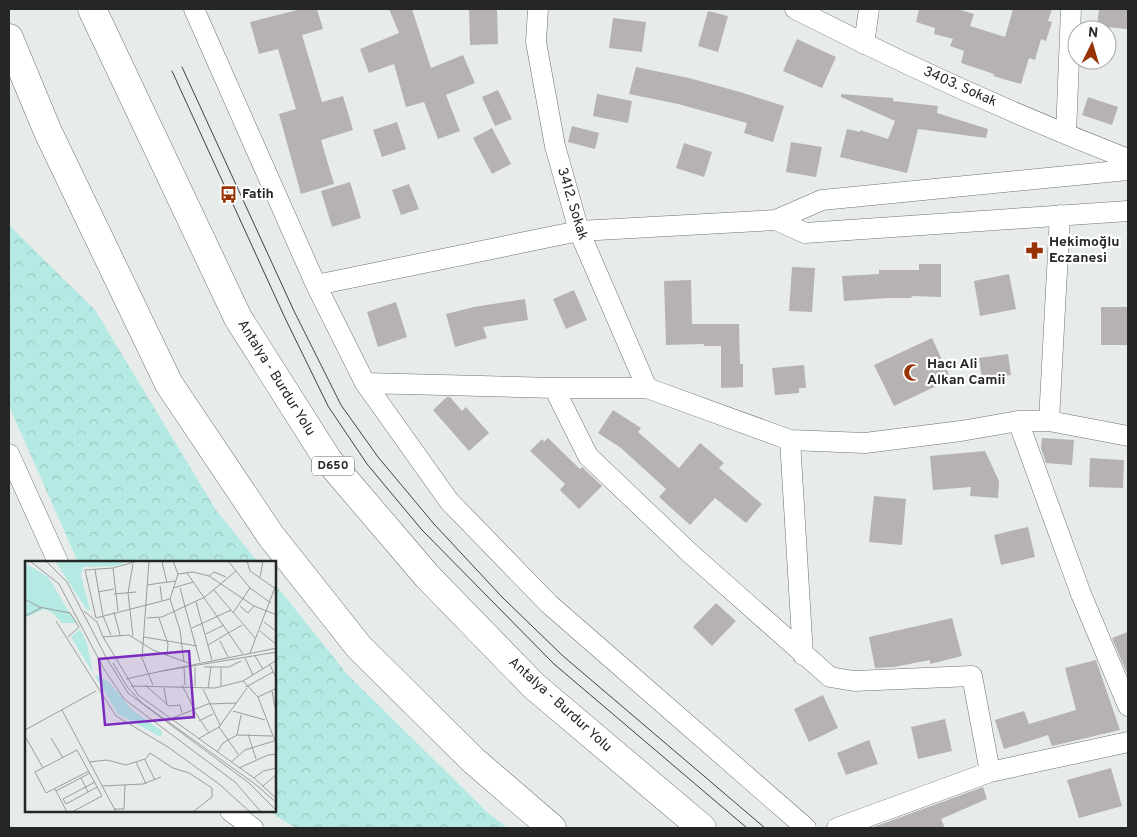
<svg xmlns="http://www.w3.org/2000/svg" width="1137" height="837" font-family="Overpass,sans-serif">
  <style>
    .forest { fill: url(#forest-crowns) }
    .building { fill: #b6b2b1 }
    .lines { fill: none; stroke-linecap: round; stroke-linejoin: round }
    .minor-casing { stroke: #6e7272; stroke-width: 21 }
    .trunk-casing { stroke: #6e7272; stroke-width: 29 }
    .minor { stroke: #fff; stroke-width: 20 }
    .trunk { stroke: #fff; stroke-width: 28 }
    .tram { stroke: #404141; stroke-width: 1 }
    .labels { text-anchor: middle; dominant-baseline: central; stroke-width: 4.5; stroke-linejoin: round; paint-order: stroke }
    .shield { fill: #fff; stroke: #666767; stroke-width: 1 }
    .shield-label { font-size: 12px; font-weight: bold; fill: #252626 }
    .street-label { font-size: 14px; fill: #252626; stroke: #fff }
    .poi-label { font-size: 14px; font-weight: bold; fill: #252626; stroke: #fff; text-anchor: start }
    .inset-road { fill: none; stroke: #999d9c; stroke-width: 1 }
    .view { fill: #7b2cbf; fill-opacity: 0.15; stroke: #7b2cbf; stroke-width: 2.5 }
    .inset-edge { fill: none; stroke: #252626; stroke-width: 2.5 }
  </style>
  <defs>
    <pattern id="forest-crowns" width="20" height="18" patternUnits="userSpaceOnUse" patternTransform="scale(1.25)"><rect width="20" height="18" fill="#b5e9e4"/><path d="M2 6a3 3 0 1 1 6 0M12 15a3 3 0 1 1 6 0" fill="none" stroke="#9cc8c3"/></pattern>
  </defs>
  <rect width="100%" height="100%" fill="#e7eceb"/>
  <path class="forest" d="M9 225 95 310 216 510 258 562H78L9 406Z
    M275 584 347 674 488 813 508 828H296L268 811H275Z"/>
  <path class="building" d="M301 9H317L323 29 302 35 322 102 343 96 353 130 321 140 334 184 301 194 279 114 296 109 278 49 259 54 250 22Z
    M389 9H412L431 68 463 55 475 83 446 95 460 131 438 139 424 102 406 107 394 64 369 73 360 49 399 33Z
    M469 9H497L498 44 470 45Z
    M919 9H957L974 14 970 26 1005 37 1013 9H1052L1048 21 1052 22 1046 41 1041 39 1035 60 1029 58 1021 84 993 76 994 74 961 63 964 51 950 46 953 39 934 34 935 28 916 22Z
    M1099 9H1128L1127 29 1097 26Z
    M708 11 728 16 718 52 698 46Z
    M613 18 646 22 642 52 609 48Z
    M797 39 836 57 822 88 783 71Z
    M636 67 689 78 740 92 784 106 773 142 744 133 747 123 678 104 629 94Z
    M498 90 512 119 495 126 482 97Z
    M597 94 632 101 628 123 593 116Z
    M841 94 893 98V101L938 106 937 113 988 129 986 138 918 129 907 173 840 157 847 129 860 132V130L888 139 895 121 841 97Z
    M1088 97 1118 107 1112 125 1082 115Z
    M397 122 406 149 382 157 373 130Z
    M572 126 599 133 595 149 568 142Z
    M492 128 511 164 492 174 473 138Z
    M791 142 822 147 816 177 786 172Z
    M684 143 712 152 704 177 676 168Z
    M350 182 361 218 332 227 321 191Z
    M409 184 419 209 401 215 392 190Z
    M919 264H941V297L912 296 911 298H888L844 301 842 276 879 274V270H919Z
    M792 267 815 268 812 312 789 311Z
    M1009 274 1016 309 980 316 974 281Z
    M691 280 692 324H739L740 364H743V387L721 388V346H704V344L666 345 664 281Z
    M574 290 587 320 566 329 553 299Z
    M525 299 528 320 483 327 487 338 455 347 446 314 474 307Z
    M396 302 407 337 378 347 367 312Z
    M1101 307H1128V345H1101Z
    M932 338 951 379 894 406 874 365Z
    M1008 354 1011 375 982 379 979 358Z
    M804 365 806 388H799V393L775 395 772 368Z
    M447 397H450L462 411 466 407 489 433 469 451 433 410Z
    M613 410 641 428 638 432 679 468 700 443 724 463 719 468 762 504 746 523 715 498 690 525 659 497 666 489 621 448 598 433Z
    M548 438 580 469 582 467 602 486 579 509 560 490 565 484 530 451 542 439 544 442Z
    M1042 438 1074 440 1072 465 1046 463 1041 448Z
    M985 451 999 481 998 498 970 496 971 487 933 490 930 456Z
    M1090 458 1124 460 1123 488 1089 487Z
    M874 496 906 499 902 545 869 542Z
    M1028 527 1035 557 1001 565 994 535Z
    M716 603 736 621 712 646 693 627Z
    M952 618 962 656 930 664V660L894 667 875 668 869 637Z
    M1128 632V676L1112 638Z
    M1096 660 1120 730 1052 746 1048 735 1004 749 995 720 1024 711 1029 724 1076 710 1065 668Z
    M823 695 838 728 809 742 794 709Z
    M945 719 952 751 918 759 911 727Z
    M869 740 878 764 846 775 837 753Z
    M1111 768 1122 806 1079 818 1067 780Z
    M983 787 987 799 941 819 945 828H871Z"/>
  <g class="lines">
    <defs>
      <path id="minor" d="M194 9 316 285 365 383 449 501 549 604 806 828
        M538 9 536 42 555 146 579 231 647 388
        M795 9C903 64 1015 115 1128 159
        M864 44 869 9
        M1066 134 1071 9
        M1128 170 822 200 776 220 805 233 1128 211
        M316 285 579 231 776 220
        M365 383 554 388H647L790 440 865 443 961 431 1018 421H1049L1128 436
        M554 388 588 456 692 555 830 677 854 681 972 676 990 772
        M1018 421 1081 594 1128 706
        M1049 421 1060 215
        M790 440 803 655
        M9 454 58 562
        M230 811 253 828
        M837 828 990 772 1128 742"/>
      <path id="trunk" d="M92 9 238 318 328 460 427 576 534 686 702 828
        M9 38 48 132 169 384 271 536 359 647 474 761 552 828"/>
    </defs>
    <use href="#minor" class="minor-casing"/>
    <use href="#trunk" class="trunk-casing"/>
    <use href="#minor" class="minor"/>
    <use href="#trunk" class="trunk"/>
    <path class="tram" d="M182 67 294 311 341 405 378 457 434 524 503 598 563 656 765 828
      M172 71 285 318 328 406 367 464 422 530 554 664 747 828"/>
  </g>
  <defs>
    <symbol id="bus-bare" viewBox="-9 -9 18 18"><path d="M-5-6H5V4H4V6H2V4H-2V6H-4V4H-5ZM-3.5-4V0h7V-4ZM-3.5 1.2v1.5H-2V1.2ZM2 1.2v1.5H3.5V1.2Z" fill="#983305" stroke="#fff" stroke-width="2.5" paint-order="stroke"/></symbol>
    <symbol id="pharmacy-bare" viewBox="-9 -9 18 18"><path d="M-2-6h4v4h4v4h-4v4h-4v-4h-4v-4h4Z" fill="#983305" stroke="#fff" stroke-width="2.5" paint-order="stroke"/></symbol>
    <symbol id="mosque-bare" viewBox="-9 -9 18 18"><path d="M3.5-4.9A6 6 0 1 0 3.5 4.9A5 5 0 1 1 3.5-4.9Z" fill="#983305" stroke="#fff" stroke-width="2.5" paint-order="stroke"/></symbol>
  </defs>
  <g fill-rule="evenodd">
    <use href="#bus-bare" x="216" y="182" width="25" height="25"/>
    <use href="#pharmacy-bare" x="1022" y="238" width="25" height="25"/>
    <use href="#mosque-bare" x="900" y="360" width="25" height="25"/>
  </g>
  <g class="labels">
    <rect class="shield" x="312" y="456.5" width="42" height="19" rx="4"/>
    <g class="shield-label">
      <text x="333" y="466">D650</text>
    </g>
    <g class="street-label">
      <text transform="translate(960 87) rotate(24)">3403. Sokak</text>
      <text transform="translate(572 204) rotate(73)">3412. Sokak</text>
      <text transform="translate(276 378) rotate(58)">Antalya - Burdur Yolu</text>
      <text transform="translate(560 705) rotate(42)">Antalya - Burdur Yolu</text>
    </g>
    <g class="poi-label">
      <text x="242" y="194">Fatih</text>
      <text x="1049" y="242">Hekimoğlu<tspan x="1049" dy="16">Eczanesi</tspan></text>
      <text x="927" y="364">Hacı Ali<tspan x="927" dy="16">Alkan Camii</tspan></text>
    </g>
  </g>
  <g transform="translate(25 561)">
    <rect width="251" height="251" fill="#e7eceb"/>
    <path d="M30 0H105L91 5 58 6 56 14 65 49H62ZM0 2 23 16 51 62H37L28 52 19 48 0 57ZM55 68 62 82 68 112 46 76ZM69 113 84 121 106 148 137 170 136 176 93 153Z" fill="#b5e9e4"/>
    <path class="inset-road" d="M5 0 34 23 79 108 99 138 210 221 236 251M21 0 42 21 82 98 103 132 224 222 252 250M113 0 88 7 60 9 71 57 145 38 153 13 148 0M124 0 117 97 128 124M203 0 225 27 246 42M222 0 225 10 251 28M137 1 142 22M108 3 103 32 108 75M88 7 93 50M70 9 78 55 86 74M162 12 218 93M153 13 168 11 184 15 229 45 252 54M184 15 189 11 201 16M235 16 238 0M122 24 150 20M135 25 137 40M148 27 168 21M155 27 175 101M188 28 231 78M73 31 89 28M89 33 111 31M0 38 14 46 45 52 54 66 43 76M145 38 155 69 159 101M171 41 187 99M215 45 223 52 229 45M59 50 72 61 78 76M89 51 95 74M208 52 225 27M0 55 16 47M122 57 137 56 180 36 211 10M134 57 143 83 142 95M31 60 91 155 143 186 194 223 224 250M239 61 252 71M167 67 206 49M235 70 252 84M181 73 199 64M119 76 172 85M195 80 203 96M183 84 217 64M252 87 137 110 252 91M225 92 252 21M230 95 238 108M220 97 228 114M88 102 103 127 117 142 230 223 252 242M166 103 128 89 104 74 78 76 113 134 229 217 252 238M245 104 252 119M170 106V125M179 106H204L216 100M159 107 160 124M101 118 137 110M218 120 233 136 252 185M120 124 144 145 155 144 157 152M157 124 169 148M106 125 190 127 218 120 252 99M196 125V107M221 126 248 111M139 127 142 144M183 127 186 106M178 128 195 164M247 130 250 146M233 136 252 127M168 148 184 172M37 149 91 251M208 150 240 159M145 158 183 143 212 142M174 160 188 153M194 166 213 193M0 169 71 130M223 173 231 198M212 174 216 154M0 175 18 207M26 177 38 197M173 178 194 166 222 127M192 191 198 182 212 174 247 175M64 201 82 199 101 204 120 198M111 201 121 223M206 201 220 189 249 180M214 207 243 194 252 193M56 217 63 231M229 217 238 210 252 207M130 219 120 199 125 192 148 207 164 212 187 227V236L168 251M70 221 38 238 41 243 72 226M77 225 118 223 136 216M238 225 252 213M30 228 42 251M31 230 65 212M89 248H99L100 224M47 251 77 235 52 189 10 211 21 232 64 210"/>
    <path class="view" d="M164 90 169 156 80 164 74 98Z"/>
    <rect width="251" height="251" class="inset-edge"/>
  </g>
  <rect width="1137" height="837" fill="none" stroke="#252626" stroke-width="20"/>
  <g transform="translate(1092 45) rotate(5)"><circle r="24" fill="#ffffff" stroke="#a8a8a8"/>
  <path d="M0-4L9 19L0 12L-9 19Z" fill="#983305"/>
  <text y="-8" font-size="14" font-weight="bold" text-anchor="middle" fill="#252626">N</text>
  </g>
</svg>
